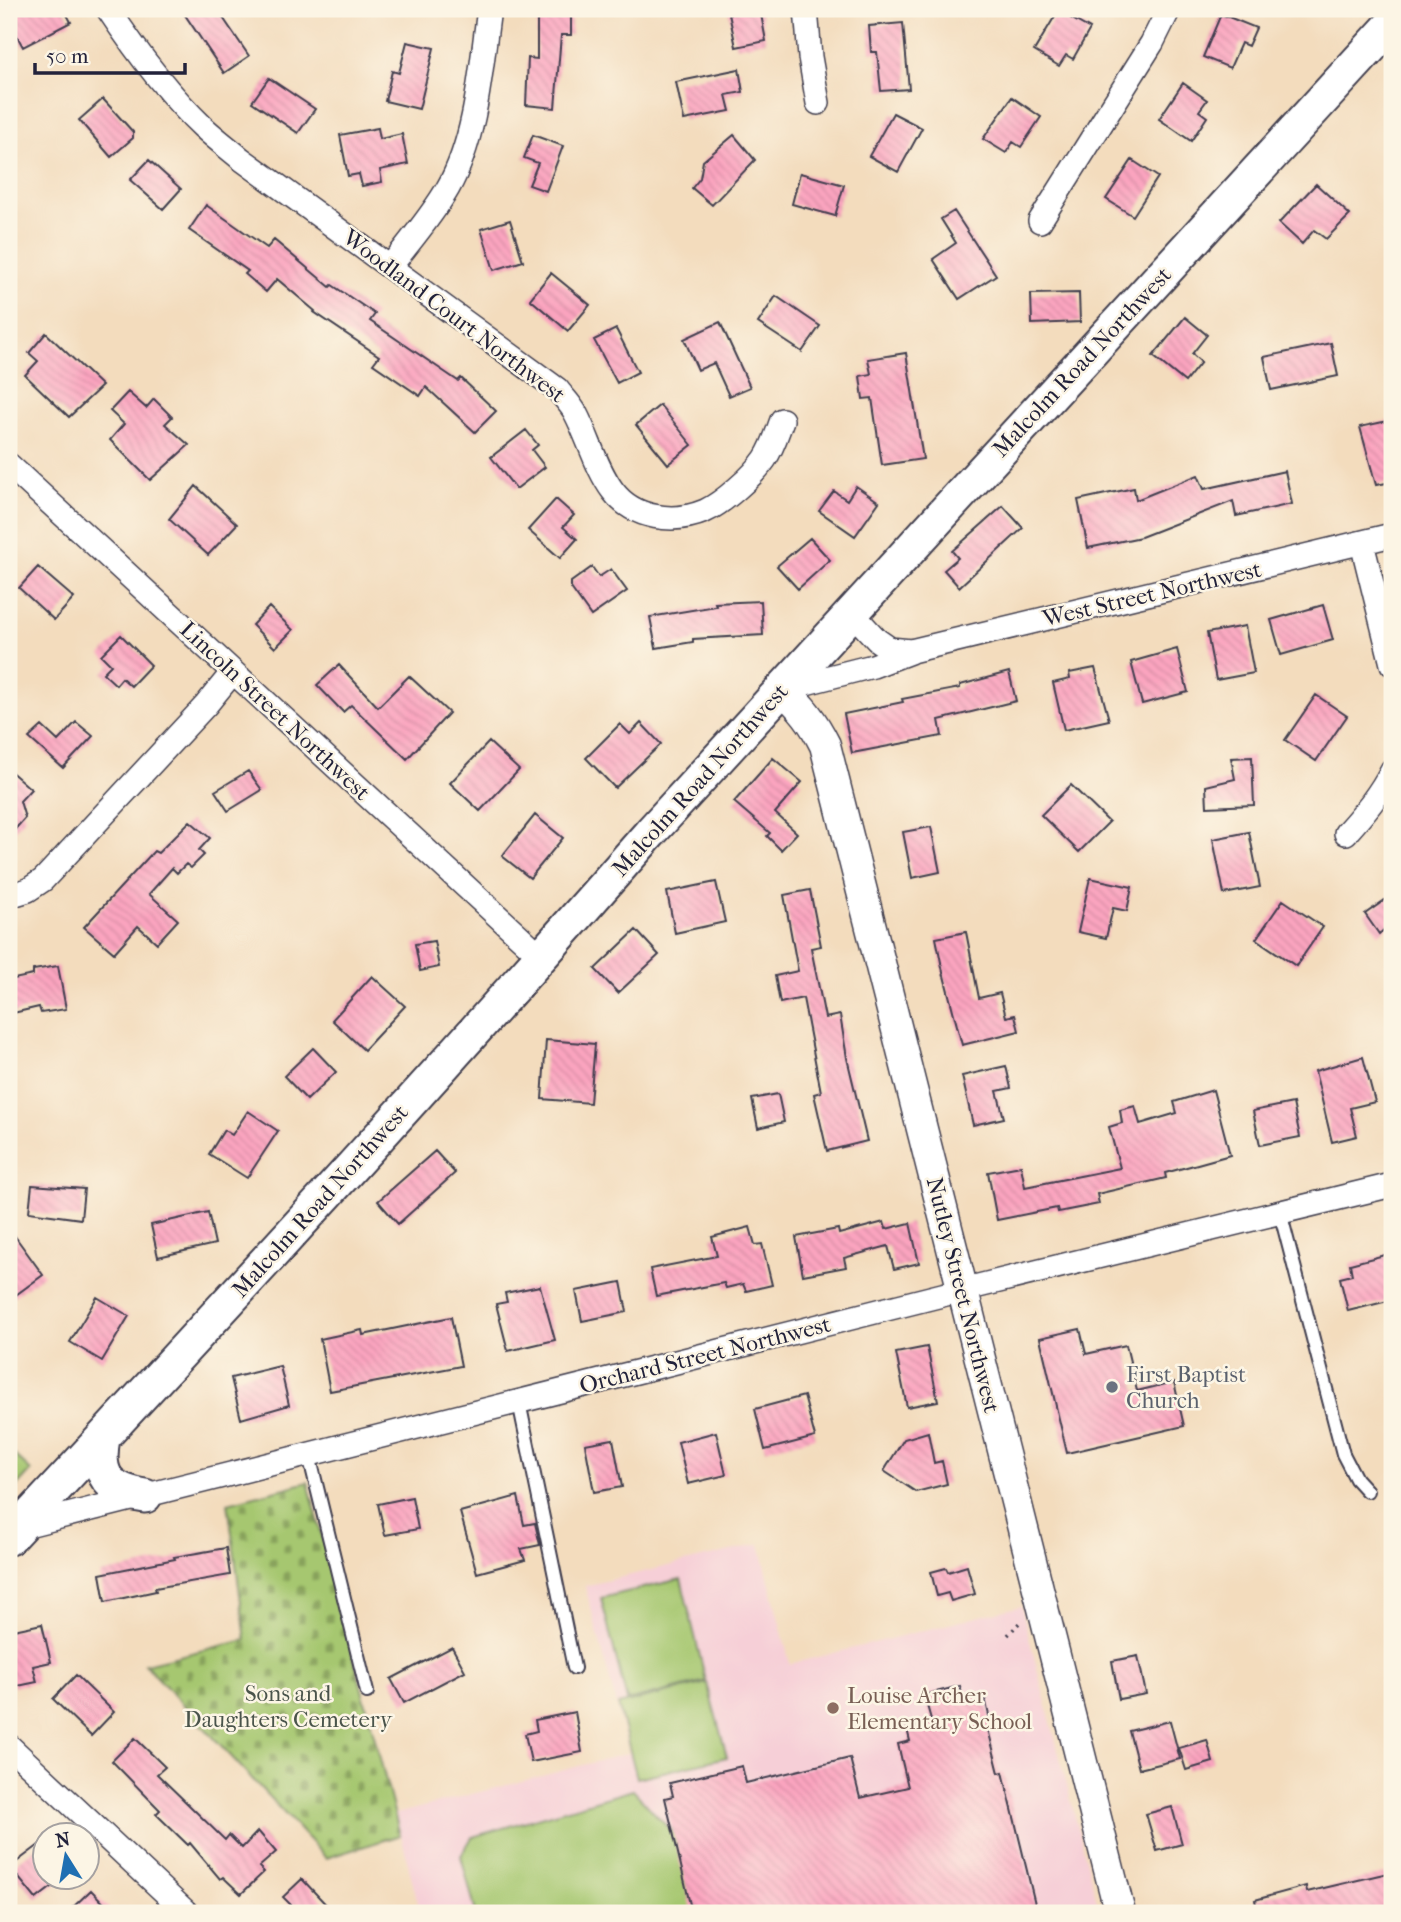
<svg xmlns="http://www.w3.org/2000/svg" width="1401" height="1922" font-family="'IM FELL French Canon',serif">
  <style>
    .built { fill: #f6cfd7 }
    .cemetery { fill: url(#cemetery-stones); stroke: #647455; stroke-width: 2 }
    .park { fill: #a6c76f; stroke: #647455; stroke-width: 2 }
    .building { fill: url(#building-back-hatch) }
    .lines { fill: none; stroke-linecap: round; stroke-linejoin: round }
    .service-casing { stroke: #413e4e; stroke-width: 16 }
    .minor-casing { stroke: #413e4e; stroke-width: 26 }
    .tertiary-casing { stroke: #413e4e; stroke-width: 33 }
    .secondary-casing { stroke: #413e4e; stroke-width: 37 }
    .path { stroke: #413e4e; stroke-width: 3.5; stroke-dasharray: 2 5; stroke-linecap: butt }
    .service { stroke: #fff; stroke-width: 12 }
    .minor { stroke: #fff; stroke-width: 23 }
    .tertiary { stroke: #fff; stroke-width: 30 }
    .secondary { stroke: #fff; stroke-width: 33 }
    .worship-dot { fill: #6b7280; stroke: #fcf5e5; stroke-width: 2.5 }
    .education-dot { fill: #8d6e63; stroke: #fcf5e5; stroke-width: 2.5 }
    .labels { text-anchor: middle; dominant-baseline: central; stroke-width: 5; stroke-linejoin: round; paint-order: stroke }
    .street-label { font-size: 23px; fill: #22223b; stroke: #fcf5e5 }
    .worship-label { font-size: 23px; fill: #5b616d; stroke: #fcf5e5; text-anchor: start }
    .park-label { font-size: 23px; fill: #4a544b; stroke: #fcf5e5 }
    .education-label { font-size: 23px; fill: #785e54; stroke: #fcf5e5; text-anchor: start }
  </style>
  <defs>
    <pattern id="cemetery-stones" width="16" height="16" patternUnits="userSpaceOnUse" patternTransform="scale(1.75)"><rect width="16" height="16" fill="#a6c76f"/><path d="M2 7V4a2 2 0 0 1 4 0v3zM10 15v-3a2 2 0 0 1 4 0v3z" fill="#87a15c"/></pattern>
    <pattern id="building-back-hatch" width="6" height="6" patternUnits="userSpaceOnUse" patternTransform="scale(1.75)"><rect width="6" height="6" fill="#fba4bf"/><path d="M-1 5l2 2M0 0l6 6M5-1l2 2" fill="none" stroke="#d78da5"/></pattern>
  </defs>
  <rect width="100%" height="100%" fill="#fcf5e5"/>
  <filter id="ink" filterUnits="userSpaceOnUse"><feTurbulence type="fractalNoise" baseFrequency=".0143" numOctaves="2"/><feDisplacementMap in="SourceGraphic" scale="14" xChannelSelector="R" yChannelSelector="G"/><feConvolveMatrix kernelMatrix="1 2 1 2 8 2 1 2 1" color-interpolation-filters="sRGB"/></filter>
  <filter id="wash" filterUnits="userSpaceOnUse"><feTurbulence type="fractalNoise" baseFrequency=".00686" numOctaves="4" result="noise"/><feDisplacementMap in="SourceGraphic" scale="28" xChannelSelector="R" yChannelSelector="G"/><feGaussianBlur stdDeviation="1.57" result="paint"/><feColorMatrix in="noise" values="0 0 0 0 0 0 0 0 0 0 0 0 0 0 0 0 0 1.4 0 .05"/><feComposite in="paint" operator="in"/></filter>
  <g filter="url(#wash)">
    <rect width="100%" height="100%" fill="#f3dcbd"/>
    <path class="built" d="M760 1544 790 1664 1021 1606 1100 1913H420L396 1814 629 1753 585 1586Z"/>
    <path class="cemetery" d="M308 1482 400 1835 326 1858 145 1664 246 1640 228 1503Z"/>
    <path class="park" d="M9 1450 31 1471 9 1495Z
      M681 1579 706 1681 627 1701 601 1598Z
      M707 1683 727 1757 637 1778 618 1705Z
      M633 1790 689 1850 741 1865 755 1913H476L461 1856 472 1837Z"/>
    <g id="blocks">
      <path class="building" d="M9 9H64L71 22 23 47 9 21Z
        M181 9H217L249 56 224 73Z
        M537 9H571V35H561L555 108 526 105 528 58 537 59Z
        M728 9H760L766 41 736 47Z
        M1058 11 1090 29 1073 59 1066 55 1059 66 1034 51Z
        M1221 14 1256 28 1248 46 1241 43 1230 68 1203 57Z
        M903 23 909 89 881 91 877 52H871L869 26Z
        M407 42 434 48 419 109 385 101 392 71 399 73Z
        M739 69 743 92 726 95 730 111 684 120 676 82Z
        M269 78 315 109 298 133 252 102Z
        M1183 83 1207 100 1199 111 1207 117 1191 141 1159 119Z
        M1012 97 1041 117 1021 147 1013 142 1006 153 983 139Z
        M103 99 133 132V138L111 157 79 120Z
        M893 113 922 128 898 172 869 156Z
        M378 128 380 139 402 134 408 164 380 170 382 182 362 186 359 174 348 176 340 135Z
        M533 135 563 146 546 191 529 185 538 163 524 158Z
        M734 135 755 160 712 205 692 188 700 178 703 161Z
        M149 160 181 189 163 209 130 180Z
        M1132 160 1158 177 1133 216 1106 199Z
        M800 173 844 185 835 216 792 204Z
        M1316 184 1350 215 1326 239 1314 230 1302 244 1279 223Z
        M206 205 267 248 274 240 330 287 332 285 375 314 370 321 458 381 461 378 496 411 475 432 426 387 420 396 373 364 379 356 314 312 315 311 277 279 266 292 245 274 248 271 189 230Z
        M954 211 996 275 959 299 933 259 956 243 941 219Z
        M510 220 523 261 494 270 481 229Z
        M551 273 590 305 568 331 530 299Z
        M1079 293 1080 322 1032 324 1031 294Z
        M776 296 820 326 802 352 758 323Z
        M1185 317 1207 335 1192 354 1201 362 1185 382 1153 356Z
        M720 322 750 387 729 396 714 363 698 370 684 339Z
        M616 329 638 372 617 383 594 340Z
        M46 333 102 386 69 417 25 375 38 361 29 353Z
        M1331 343 1338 376 1271 390 1264 357Z
        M906 353 923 459 882 465 872 398 863 399 860 376 871 374 868 359Z
        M128 392 146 408 154 399 172 417 165 424 189 445 150 480 110 440 124 424 110 411Z
        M660 405 692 445 668 464 636 425Z
        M1392 420V482L1376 485 1360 427Z
        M526 430 538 445 532 450 545 467 516 489 491 457Z
        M1285 471 1292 504 1236 516 1233 501 1141 537 1088 548 1078 500 1134 488 1136 500 1198 475 1204 489Z
        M196 486 237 524 208 555 169 519Z
        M856 486 879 502 855 536 819 511 834 491 847 500Z
        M556 499 574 515 563 527 577 539 560 558 528 530Z
        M1003 506 1023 528 959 587 944 570 958 558 952 551Z
        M810 538 830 560 798 589 777 566Z
        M38 567 74 598 54 620 19 588Z
        M592 567 599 577 611 569 627 591 591 616 571 588V582Z
        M761 601 763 635 693 639V642L656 648 650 617 716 606 715 603Z
        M1323 605 1333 640 1281 655 1271 620Z
        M269 607 293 630 275 648 252 625Z
        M1245 626 1254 673 1216 680 1207 633Z
        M121 635 151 665 131 686 122 678 116 685 103 673 111 665 101 655Z
        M1177 649 1188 692 1142 704 1131 662Z
        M339 665 378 707 409 676 449 713 407 759 351 705 343 712 317 685Z
        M1095 668 1109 720 1064 730 1053 683 1070 679 1069 673Z
        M1009 672 1016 701 939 720 942 736 852 753 844 714 903 702 902 699 960 688V685Z
        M1316 695 1347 716 1316 761 1285 740Z
        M76 722 93 736 63 768 29 738 42 726 58 741Z
        M641 723 661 744 615 788 586 758 620 724 630 734Z
        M489 742 519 770 480 811 450 783Z
        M1252 757 1254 805 1207 807 1206 786 1235 779 1231 758Z
        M773 758 802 782 775 813 797 833 781 850 767 836 770 833 734 802Z
        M9 770 31 789 20 801 25 818 9 836Z
        M248 771 262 790 228 811 215 791Z
        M1071 785 1109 822 1079 852 1041 815Z
        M535 815 563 838 530 878 502 856Z
        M190 821 210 838 199 850 204 855 191 868 186 864 177 873 172 868 149 894 178 920 157 943 138 926 114 953 84 927 154 851 158 853Z
        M931 827 940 872 912 878 903 832Z
        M1249 832 1260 887 1224 894 1213 839Z
        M1090 878 1132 887 1127 911 1113 908 1106 938 1078 932Z
        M716 882 725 922 675 933 667 892Z
        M810 890 821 946 811 948 825 1018 840 1015 847 1058 867 1141 827 1151 814 1094 821 1092 803 998 780 1003 775 976 798 971 784 895Z
        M1392 895V923L1379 934 1365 914Z
        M1283 900 1323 927 1296 966 1256 939Z
        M636 930 659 955 618 993 595 969Z
        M966 932 979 998 1000 993 1006 1017 1015 1015 1019 1031 962 1045 943 972 936 938Z
        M434 941 439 967 420 971 415 944Z
        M58 966 66 1009 41 1013 39 1007 9 1014V980L33 975V970Z
        M372 976 405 1006 364 1050 332 1020Z
        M546 1040 595 1044 590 1103 542 1099Z
        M313 1048 336 1072 307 1100 284 1076Z
        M1363 1057 1375 1102 1350 1108 1357 1136 1332 1142 1315 1071Z
        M1006 1066 1011 1088 997 1091 1004 1118 973 1125 962 1076Z
        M1213 1090 1230 1155 1165 1173 1166 1178 1097 1194 1099 1204 1058 1212 1057 1208 997 1220 988 1172 1021 1166 1025 1187 1120 1168 1109 1127 1122 1123 1120 1110 1135 1106 1140 1124 1177 1113 1174 1102Z
        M778 1094 784 1122 758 1128 752 1099Z
        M1293 1103 1300 1137 1260 1145 1253 1111Z
        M248 1111 278 1131 247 1178 209 1154 224 1130 232 1135Z
        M435 1151 455 1173 398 1224 378 1201Z
        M32 1185 84 1189 81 1219 29 1212Z
        M208 1212 215 1244 158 1257 151 1225Z
        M884 1222 886 1229 910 1223 919 1263 894 1269 888 1246 844 1258 846 1267 803 1275 796 1237 838 1229 839 1234Z
        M750 1227 755 1245 762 1244 772 1285 746 1291 743 1284 726 1288 724 1283 656 1296 650 1269 717 1256 712 1237Z
        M9 1228 43 1275 9 1300Z
        M1392 1253V1300L1348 1311 1340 1278 1352 1275 1350 1264Z
        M621 1282 627 1312 582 1321 576 1291Z
        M540 1286 555 1340 508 1351 496 1304 507 1302 505 1293Z
        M97 1297 129 1316 102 1361 70 1342Z
        M451 1317 461 1366 330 1391 320 1339 362 1330 363 1335Z
        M1080 1329 1086 1354 1126 1345 1137 1391 1174 1382 1184 1426 1067 1453 1040 1338Z
        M927 1347 938 1401 907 1407 896 1353Z
        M280 1366 289 1405 241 1419 231 1378Z
        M804 1396 815 1437 765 1450 755 1409Z
        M716 1432 726 1475 688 1484 678 1442Z
        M928 1432 934 1463 942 1461 947 1484 916 1492 884 1471 904 1439Z
        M613 1439 622 1487 594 1492 585 1444Z
        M518 1496 524 1525 535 1523 540 1545 521 1549 525 1560 477 1573 460 1512Z
        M412 1497 418 1529 385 1535 378 1504Z
        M226 1548 230 1575 155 1588 156 1591 105 1602 100 1574 175 1559 174 1557Z
        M967 1566 975 1594 951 1601 948 1593 937 1596 931 1572 946 1568 948 1572Z
        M42 1624 51 1662 33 1666 37 1682 13 1687 9 1669V1631Z
        M452 1647 465 1671 404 1703 391 1679Z
        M1138 1656 1146 1694 1119 1699 1112 1661Z
        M76 1675 114 1712 91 1736 53 1699Z
        M960 1686 963 1699 984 1694 992 1728 988 1729 999 1773 1003 1772 1036 1908 1026 1913H692L665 1798 673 1796 670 1783 742 1766 746 1783 850 1758 860 1798 908 1787 898 1744 910 1741 907 1729 932 1723 924 1695Z
        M575 1712 582 1752 531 1762 525 1734 537 1731 535 1720Z
        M1170 1721 1180 1759 1139 1769 1129 1731Z
        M135 1738 165 1767 157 1774 225 1840 229 1835 242 1848 258 1831 276 1852 259 1867 264 1872 241 1894 223 1877 220 1879 190 1843 188 1845 156 1814 160 1810 112 1761Z
        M1207 1740 1213 1762 1186 1770 1179 1748Z
        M1172 1807 1182 1844 1157 1851 1146 1814Z
        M39 1845 46 1853V1877H65L36 1899 10 1867Z
        M1392 1872V1913H1258L1255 1900 1306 1886 1307 1892Z
        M302 1879 334 1913H299L283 1897Z
        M91 1890 113 1913H67Z"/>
    </g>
  </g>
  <g filter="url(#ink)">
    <use href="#blocks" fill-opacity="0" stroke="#413e4e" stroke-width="2"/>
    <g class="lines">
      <defs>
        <path id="service" d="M1280 1212 1343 1454 1356 1479 1367 1491
          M519 1402 574 1668
          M309 1455 367 1692"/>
        <path id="minor" d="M108 9C136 51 166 92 203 127 215 138 228 148 240 158L557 389C563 397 571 404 576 414 589 439 596 468 613 491 634 519 674 524 705 511 723 503 754 475 765 459 773 447 777 433 782 420
          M806 9 810 57 818 103
          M1040 221 1152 43 1169 9
          M390 267C410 241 432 216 448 188 477 137 481 66 489 9
          M9 465 542 957
          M1362 543 1392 664
          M852 613 877 640 890 649 911 651 1392 535
          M782 689 873 666 910 652
          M1346 833C1364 813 1380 794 1392 770
          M9 896 28 890 43 880 206 705 233 672
          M20 1527 962 1290 1392 1185
          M9 1746 187 1913"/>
        <path id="tertiary" d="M782 689C802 707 813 721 825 745L1120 1913"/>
        <path id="secondary" d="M103 1438C96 1476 108 1490 145 1496
          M9 1538C226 1306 441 1072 650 833L1392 24"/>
      </defs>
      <use href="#service" class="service-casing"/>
      <use href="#minor" class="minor-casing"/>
      <use href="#tertiary" class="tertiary-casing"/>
      <use href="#secondary" class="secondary-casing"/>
      <path class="path" d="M1008 1635 1021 1621"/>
      <use href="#service" class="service"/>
      <use href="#minor" class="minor"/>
      <use href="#tertiary" class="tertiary"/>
      <use href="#secondary" class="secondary"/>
    </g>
  </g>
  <circle class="worship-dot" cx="1112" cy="1387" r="7"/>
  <circle class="education-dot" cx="833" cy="1708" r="7"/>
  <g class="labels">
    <g class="street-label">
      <text transform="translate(454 316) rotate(37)">Woodland Court Northwest</text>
      <text transform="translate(1082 362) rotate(-47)">Malcolm Road Northwest</text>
      <text transform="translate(1152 594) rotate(-13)">West Street Northwest</text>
      <text transform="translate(275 711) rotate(43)">Lincoln Street Northwest</text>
      <text transform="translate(700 780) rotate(-48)">Malcolm Road Northwest</text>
      <text transform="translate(320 1201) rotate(-48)">Malcolm Road Northwest</text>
      <text transform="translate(963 1295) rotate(76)">Nutley Street Northwest</text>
      <text transform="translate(705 1355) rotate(-14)">Orchard Street Northwest</text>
    </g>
    <g class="worship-label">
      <text x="1126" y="1374">First Baptist<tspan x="1126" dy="26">Church</tspan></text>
    </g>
    <g class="park-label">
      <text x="288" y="1693">Sons and<tspan x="288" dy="26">Daughters Cemetery</tspan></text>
    </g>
    <g class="education-label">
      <text x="847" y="1695">Louise Archer<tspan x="847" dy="26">Elementary School</tspan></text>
    </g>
  </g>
  <rect width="1401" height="1922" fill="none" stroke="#fcf5e5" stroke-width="35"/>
  <g transform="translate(66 1856) rotate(349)"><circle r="33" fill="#fcf5e5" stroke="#a5a1a1" stroke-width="2"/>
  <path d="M0-5L12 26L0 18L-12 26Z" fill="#1f6fb2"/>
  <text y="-10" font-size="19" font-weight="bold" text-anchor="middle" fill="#22223b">N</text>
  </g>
  <path d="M35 63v10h150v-10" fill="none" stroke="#22223b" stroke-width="3.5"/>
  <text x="46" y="63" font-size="21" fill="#22223b" stroke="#fcf5e5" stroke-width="5" paint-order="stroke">50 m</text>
</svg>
